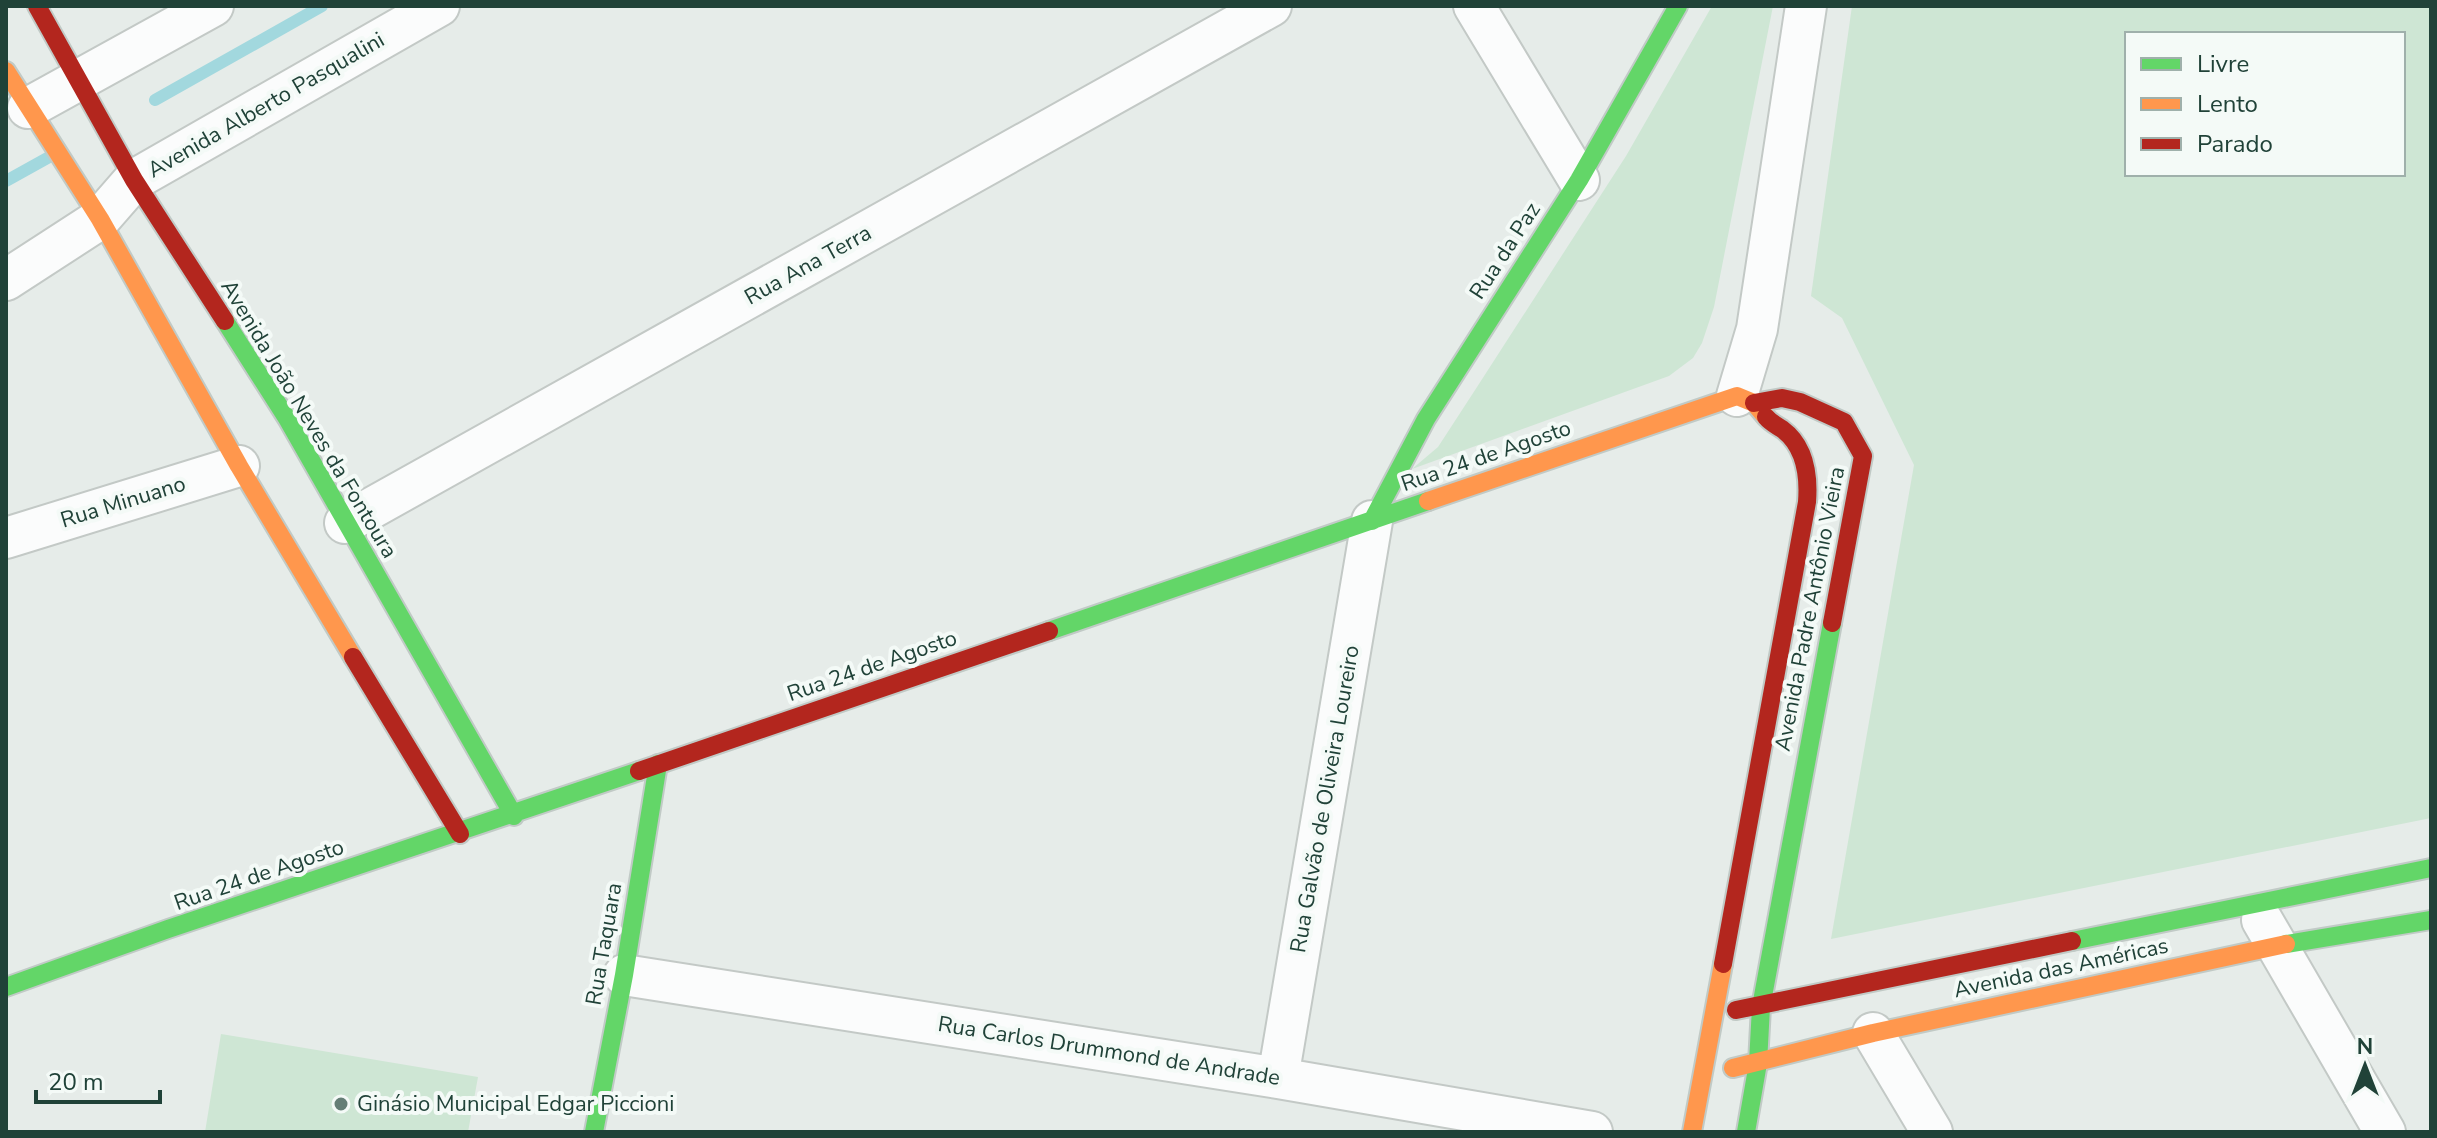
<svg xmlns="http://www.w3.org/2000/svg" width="2437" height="1138" font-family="'Nunito Sans',sans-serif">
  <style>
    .green { fill: #cee6d4; fill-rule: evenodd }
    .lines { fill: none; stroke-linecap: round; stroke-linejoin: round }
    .stream { stroke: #a2d8de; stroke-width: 12 }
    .street-casing { stroke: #c3c9c6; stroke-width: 44 }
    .fast-casing { stroke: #c1cac6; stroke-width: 22 }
    .slow-casing { stroke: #c1cac6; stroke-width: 22 }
    .jam-casing { stroke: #c1cac6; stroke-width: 22 }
    .street { stroke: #fbfcfc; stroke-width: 40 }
    .fast { stroke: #63d668; stroke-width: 18 }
    .slow { stroke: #ff974d; stroke-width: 18 }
    .jam { stroke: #b3261e; stroke-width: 18 }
    .poi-dot { fill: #657e76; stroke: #f4faf7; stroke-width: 3 }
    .labels { text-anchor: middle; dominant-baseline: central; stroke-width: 8; stroke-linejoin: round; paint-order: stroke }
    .street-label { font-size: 22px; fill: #204238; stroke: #f4faf7 }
    .poi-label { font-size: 22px; fill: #204238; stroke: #f4faf7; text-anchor: start }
  </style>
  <rect width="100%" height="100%" fill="#e6ece9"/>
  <path class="green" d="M1712 6H1773L1714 307 1702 343 1693 358 1669 376 1412 469 1438 447 1477 387 1626 156Z
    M1852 6H2431V818L1831 939 1914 465 1842 318 1811 296ZM2127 34H2403V174H2127Z
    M221 1034 478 1077 468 1132H205Z"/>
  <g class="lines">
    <path class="stream" d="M155 100 322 6
      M6 181 51 156"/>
    <defs>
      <path id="street" d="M1474 6 1579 180
        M28 108 213 6
        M6 280 100 219 134 180 439 6
        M1737 396 1757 329 1806 6
        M345 523 1271 6
        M6 538 239 466
        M2262 920 2385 1132
        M624 975 1278 1078 1592 1132
        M1873 1033 1932 1132
        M1278 1078 1372 521"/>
      <path id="fast" d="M225 321 288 420 514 816
        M1372 521 1426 419 1579 180 1678 6
        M1049 631 1428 501
        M2072 941 2431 868
        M2286 944 2431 920
        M6 987 168 929 639 771
        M594 1132 624 975 658 764
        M1746 1132 1758 1063 1761 1007 1832 623"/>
      <path id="slow" d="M6 71 100 219 239 466 353 657
        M1428 501 1737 396 1754 403 1766 417
        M1733 1068 1873 1033 2286 944
        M1692 1132 1723 964"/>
      <path id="jam" d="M37 6 134 180 225 321
        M1754 403 1782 398 1800 402 1844 422 1863 456 1832 623
        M353 657 460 834
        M639 771 1049 631
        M1723 964 1807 502C1809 476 1805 446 1782 429 1776 425 1771 423 1766 417
        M1736 1010 2072 941"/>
    </defs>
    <use href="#street" class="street-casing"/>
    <use href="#fast" class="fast-casing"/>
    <use href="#slow" class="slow-casing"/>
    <use href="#jam" class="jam-casing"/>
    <use href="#street" class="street"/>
    <use href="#fast" class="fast"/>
    <use href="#slow" class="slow"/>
    <use href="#jam" class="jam"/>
  </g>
  <circle class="poi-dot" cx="341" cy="1104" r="8"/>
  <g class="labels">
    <g class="street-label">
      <text transform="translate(266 105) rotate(-30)">Avenida Alberto Pasqualini</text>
      <text transform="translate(1505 251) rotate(-57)">Rua da Paz</text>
      <text transform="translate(808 265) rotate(-29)">Rua Ana Terra</text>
      <text transform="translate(309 419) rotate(59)">Avenida João Neves da Fontoura</text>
      <text transform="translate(1486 456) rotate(-19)">Rua 24 de Agosto</text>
      <text transform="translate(123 502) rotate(-17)">Rua Minuano</text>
      <text transform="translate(1810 609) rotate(-79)">Avenida Padre Antônio Vieira</text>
      <text transform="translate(872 666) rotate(-19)">Rua 24 de Agosto</text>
      <text transform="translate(1325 799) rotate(-80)">Rua Galvão de Oliveira Loureiro</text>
      <text transform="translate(259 875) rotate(-19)">Rua 24 de Agosto</text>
      <text transform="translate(604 944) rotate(-80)">Rua Taquara</text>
      <text transform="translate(2061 968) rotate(-12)">Avenida das Américas</text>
      <text transform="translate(1109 1051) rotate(9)">Rua Carlos Drummond de Andrade</text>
    </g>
    <g class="poi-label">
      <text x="357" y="1104">Ginásio Municipal Edgar Piccioni</text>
    </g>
  </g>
  <rect width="2437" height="1138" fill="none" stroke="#204238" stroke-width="16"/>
  <rect x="2125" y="32" width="280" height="144" fill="#f4faf7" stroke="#9fb0ab" stroke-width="2"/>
  <rect x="2141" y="58" width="40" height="12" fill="#63d668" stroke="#9fb0ab" stroke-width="2"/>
  <text x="2197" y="72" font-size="24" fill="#204238">Livre</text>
  <rect x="2141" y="98" width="40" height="12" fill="#ff974d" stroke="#9fb0ab" stroke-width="2"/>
  <text x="2197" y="112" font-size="24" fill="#204238">Lento</text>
  <rect x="2141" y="138" width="40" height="12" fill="#b3261e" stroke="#9fb0ab" stroke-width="2"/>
  <text x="2197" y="152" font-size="24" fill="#204238">Parado</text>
  <g transform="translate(2365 1066)" stroke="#f4faf7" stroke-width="6" paint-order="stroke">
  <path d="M0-6L14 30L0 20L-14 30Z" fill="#204238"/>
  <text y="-12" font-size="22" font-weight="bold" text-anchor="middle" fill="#204238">N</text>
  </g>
  <path d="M36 1090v12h124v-12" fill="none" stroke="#204238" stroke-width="4"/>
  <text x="48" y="1090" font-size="24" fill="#204238" stroke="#f4faf7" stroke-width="6" paint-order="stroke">20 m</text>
</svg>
